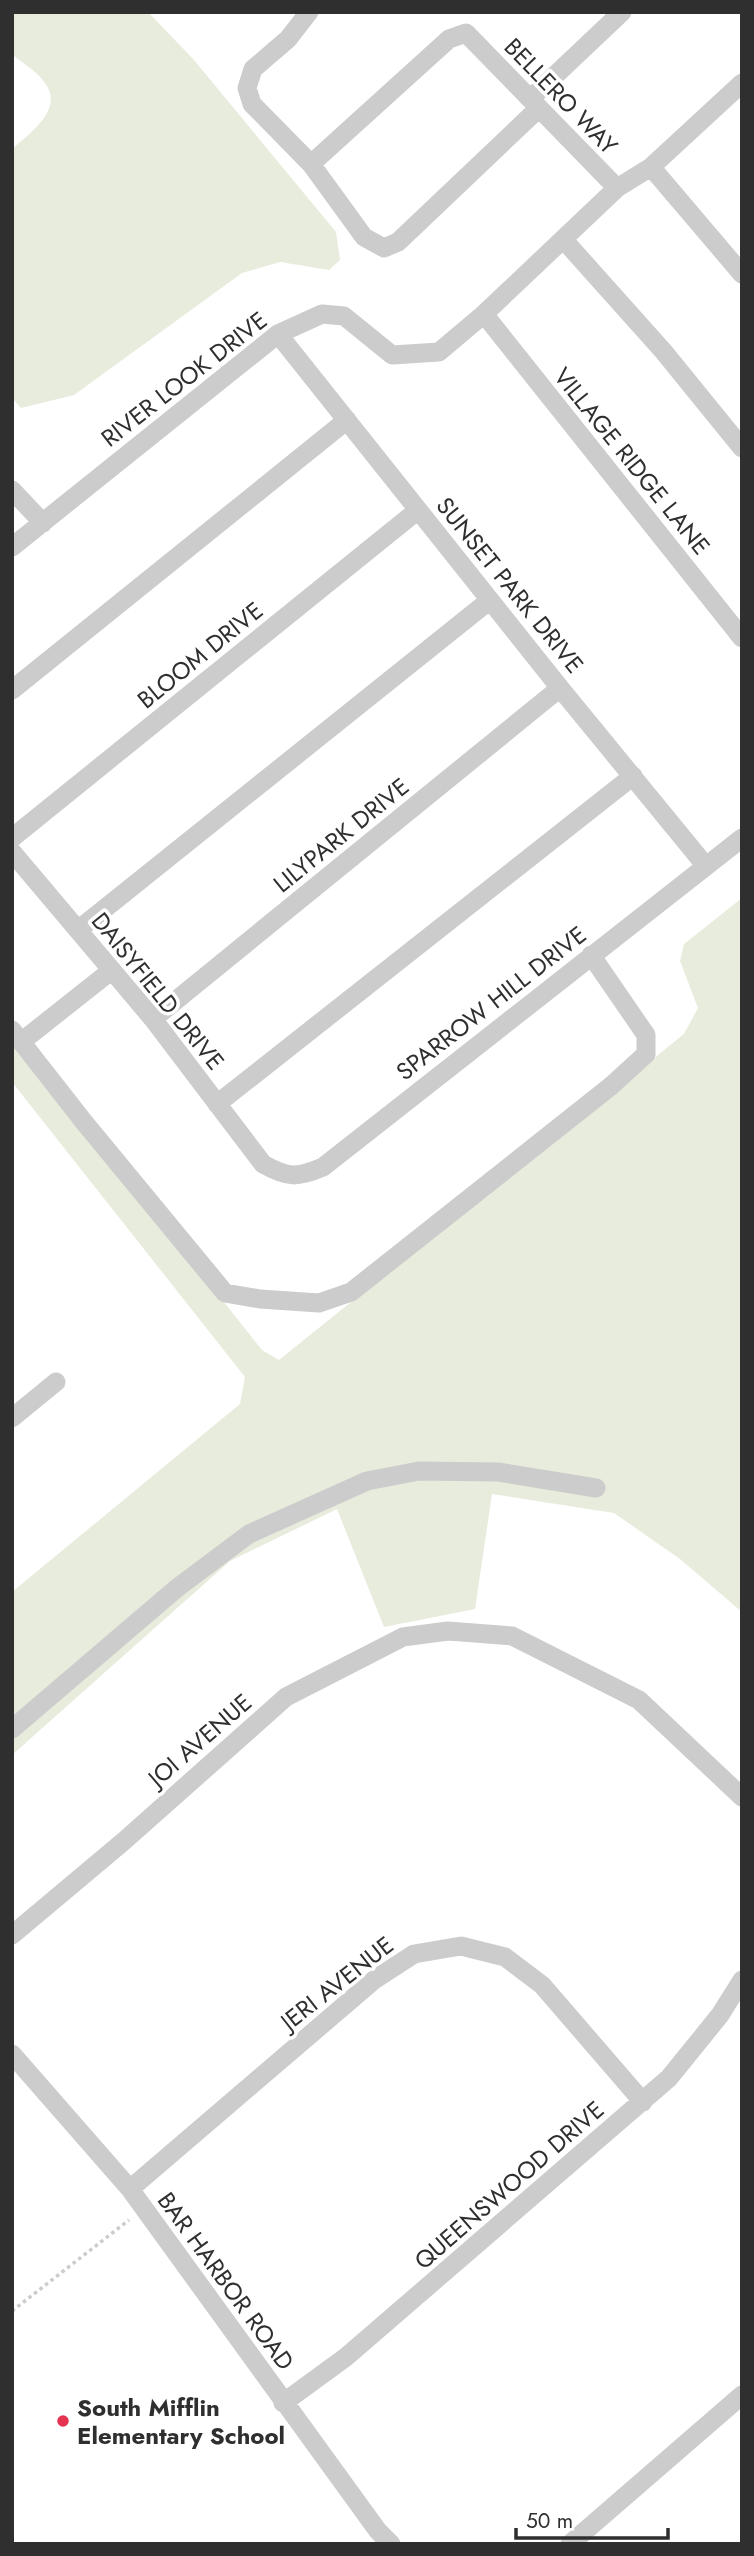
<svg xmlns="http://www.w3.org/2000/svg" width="754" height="2556" font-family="Jost,sans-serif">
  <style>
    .green { fill: #e7ecdd }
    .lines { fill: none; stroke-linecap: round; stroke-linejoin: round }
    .path { stroke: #ccc; stroke-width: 3.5; stroke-dasharray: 3.5 3.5; stroke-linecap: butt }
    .minor { stroke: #ccc; stroke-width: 19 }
    .poi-dot { fill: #e43452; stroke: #fff; stroke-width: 2.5 }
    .labels { text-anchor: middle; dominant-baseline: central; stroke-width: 7; stroke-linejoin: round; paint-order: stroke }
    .street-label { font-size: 24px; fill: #2f2f2f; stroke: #fff }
    .poi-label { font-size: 24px; font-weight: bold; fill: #2f2f2f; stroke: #fff; text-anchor: start }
  </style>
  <rect width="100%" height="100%" fill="#fff"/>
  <path class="green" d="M12 12H148L194 60 336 232 340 260 329 270 280 262 242 273 74 395 21 408 12 398V149C29 134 65 109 45 83 38 72 22 63 12 54Z
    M742 898V1612L680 1559 614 1513 492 1494 475 1609 384 1627 337 1509 230 1561 12 1755V1592L240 1404 245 1377 12 1082V1034L262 1350 279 1360 684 1034 698 1008 680 961 684 944Z"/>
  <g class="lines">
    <path class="path" d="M12 2311 129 2220"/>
    <path class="minor" d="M309 12 288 39 253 69 247 88 252 104 311 164 364 237 384 248 398 242 539 108
      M530 99 622 12
      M311 164 449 39 466 33 617 188
      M651 167 742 274
      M563 239 664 352 742 448
      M484 314 742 638
      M278 334 560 688 705 865
      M12 490 43 523
      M12 547 278 334 322 314 344 316 392 355 439 352 484 314 617 188 651 167 742 83
      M12 690 347 420
      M12 838 418 510
      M12 852 153 1019 263 1164C288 1178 297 1178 323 1167L742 838
      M78 930 490 600
      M153 1019 560 688
      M12 1030 84 1122 225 1293 260 1299 319 1303 351 1292 611 1086 646 1054V1035L591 955
      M21 1042 112 970
      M217 1104 633 776
      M12 1418 56 1382
      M12 1729 177 1588 249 1534 367 1481 419 1471 498 1472 596 1488
      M12 1935 124 1841 286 1697 403 1637 448 1631 512 1636 639 1700 742 1797
      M12 2054 130 2189 378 2531 391 2544
      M130 2189 374 1980 414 1954 461 1946 505 1957 542 1985 643 2102
      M283 2403 346 2357 669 2078 720 2015 742 1980
      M570 2544 742 2395"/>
  </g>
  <circle class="poi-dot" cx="63" cy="2421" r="7"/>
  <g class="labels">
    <g class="street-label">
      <text transform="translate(561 96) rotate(46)">BELLERO WAY</text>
      <text transform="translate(184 379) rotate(-38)">RIVER LOOK DRIVE</text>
      <text transform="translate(632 461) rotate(51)">VILLAGE RIDGE LANE</text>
      <text transform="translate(510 585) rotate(51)">SUNSET PARK DRIVE</text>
      <text transform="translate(200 655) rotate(-39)">BLOOM DRIVE</text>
      <text transform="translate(341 835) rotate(-39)">LILYPARK DRIVE</text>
      <text transform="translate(158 991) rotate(51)">DAISYFIELD DRIVE</text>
      <text transform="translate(491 1003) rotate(-38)">SPARROW HILL DRIVE</text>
      <text transform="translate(200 1740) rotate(-41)">JOI AVENUE</text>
      <text transform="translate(337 1983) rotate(-38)">JERI AVENUE</text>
      <text transform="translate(509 2185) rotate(-41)">QUEENSWOOD DRIVE</text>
      <text transform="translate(226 2281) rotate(54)">BAR HARBOR ROAD</text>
    </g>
    <g class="poi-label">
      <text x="77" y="2407">South Mifflin<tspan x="77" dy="28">Elementary School</tspan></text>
    </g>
  </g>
  <rect width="754" height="2556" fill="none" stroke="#2f2f2f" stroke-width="28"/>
  <path d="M516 2528v10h152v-10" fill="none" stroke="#2f2f2f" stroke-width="3.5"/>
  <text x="526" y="2528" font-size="21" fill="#2f2f2f" stroke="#ffffff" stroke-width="5" paint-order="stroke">50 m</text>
</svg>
